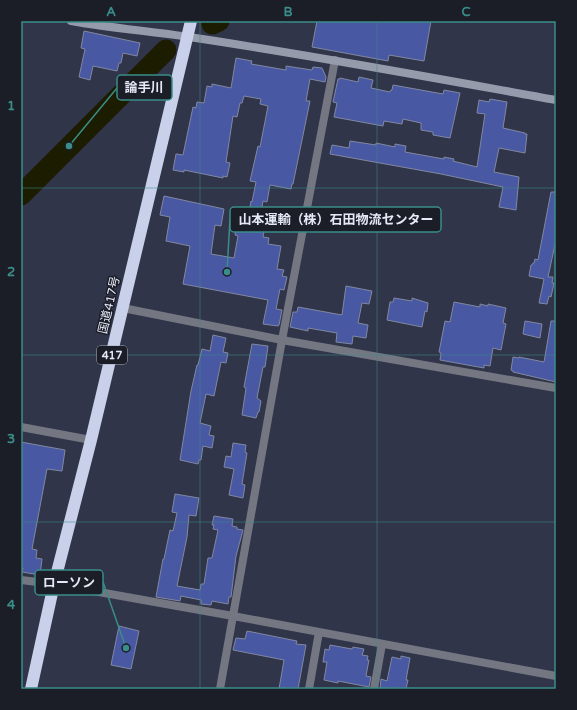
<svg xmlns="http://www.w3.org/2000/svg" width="577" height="710" font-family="'Varela Round','Noto Sans JP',sans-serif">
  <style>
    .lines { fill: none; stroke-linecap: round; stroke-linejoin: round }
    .river { stroke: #1b1c00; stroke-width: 21 }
    .building { fill: #4858a3; stroke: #8188a1 }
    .street { stroke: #747782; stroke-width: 8 }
    .secondary { stroke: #969bac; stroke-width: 8 }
    .highway { stroke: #c8d0ea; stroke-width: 12 }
    .grid { fill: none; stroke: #3a8d89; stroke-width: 1; stroke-opacity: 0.55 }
    .labels { text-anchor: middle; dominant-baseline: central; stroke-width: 3; stroke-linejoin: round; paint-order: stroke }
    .shield { fill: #1b1d27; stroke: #a8acb9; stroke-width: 1 }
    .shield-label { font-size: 11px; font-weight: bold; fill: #e5e9f7 }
    .street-label { font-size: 12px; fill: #e5e9f7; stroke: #1b1d27 }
    .leader { fill: none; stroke: #3a8d89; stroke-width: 1.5 }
    .callout-dot { fill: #3a8d89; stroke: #1b1d27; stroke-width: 1.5 }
    .callout { fill: #1b1d27; stroke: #3a8d89; stroke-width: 1.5 }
    .callout-label { font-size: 13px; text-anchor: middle; font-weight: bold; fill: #e5e9f7 }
    .neatline { fill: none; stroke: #3a8d89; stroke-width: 1.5 }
    .grid-label { font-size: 13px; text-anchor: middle; font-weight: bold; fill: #3a8d89 }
  </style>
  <rect width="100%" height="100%" fill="#30354a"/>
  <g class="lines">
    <path class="river" d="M212 24 219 21
      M21 195 166 50"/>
  </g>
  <path class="building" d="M317 21H431L424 61 389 55 388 61 312 47Z
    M84 31 140 43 137 56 123 53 121 63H119L117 71 93 66 90 80 79 77 85 49 81 48Z
    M236 58 252 61 251 64 286 70V66L312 70 313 67 322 68 326 77 325 82 310 79 306 101H310L293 184H292L291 189 270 185 267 202 263 201 259 226H260L259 230 264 231 263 237 269 238 268 244 281 246 277 269 284 270 282 276 287 277 284 290 280 289 276 309 282 310 279 325 278 326 263 324 268 300 183 284 190 246 166 241 170 217 160 215 164 196 224 209 221 226 215 225 211 254 234 258 238 236 235 235 237 222 247 224 251 201 252 202 256 182 250 181 258 146 260 147 268 106 260 104 261 99 244 96 242 103H240L237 117 233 116 226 162 230 163 227 177 223 176V178L184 170V172L173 170 176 154 183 155 193 107 196 108 197 102 204 103 207 86 212 87V84L231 88Z
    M359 77 373 80 371 88 390 92 391 90H392L393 85 443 94 444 90 460 93 450 138 433 135V132L421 130V123L403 119 402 124 384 121 383 126 334 117 337 103 333 102 338 79H340V78L358 82Z
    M490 99 507 102 503 128 525 133V134H527L525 153 499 148 494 172 519 177 516 210 499 207 503 187 441 174 330 154 332 145 349 148 350 141 376 145V143L395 147V144L406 146 405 152 444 159V157L454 159 453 161 477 167 485 114 477 113 479 100 489 102Z
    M551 192H556V240L548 277H553L552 283H554L551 297 549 296 547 304 539 303 544 279 529 276 531 265H532L533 263H534L535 259 538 260Z
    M346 286 372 291 369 304 362 303 358 323 368 325 366 338 353 336 352 344 336 342 337 333 308 328V331L290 327 293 312H297L298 307 342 315Z
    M394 298 412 301V298L428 303 427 312 425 311 422 327 387 320 390 302H393Z
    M454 302 480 307V304L488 306V304L506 308 503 323 506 324 501 350 493 348 490 366 484 365V368L440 360 441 353 439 352 445 321 450 322Z
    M525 321 542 324 540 338 523 334Z
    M551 321H556V382L513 372V371L511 370 513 357 519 358V357L544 362Z
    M213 335 226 338 223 352 228 353 226 363 221 362 214 396 206 394 200 423 211 426 209 435 214 436 212 448 203 446 201 460H199L198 464 180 460 191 391 197 365H198L202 349 210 351Z
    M252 344 268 346 265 367H263L257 398 261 401 259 412H258L256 418 242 415 246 388 244 387Z
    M21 442 65 450 62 471 47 469 32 549 37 550 36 558 42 559 40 575 22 572 23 568H21Z
    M233 443 246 445 245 452 247 453 242 484 245 485 243 498 229 495 234 469 224 467 226 456 231 457Z
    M175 494 199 498 196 516 189 515 187 537 177 586 200 590 201 584H204L208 558H212L218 530 213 529 214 525H212L214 516 233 519 232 526 237 527V529L243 530 236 556 231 597H229L228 604 212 601 211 605 201 604V600L181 596 180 601 156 597 163 559H164L170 530 173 531 177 513 172 512Z
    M119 626 139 631 131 669 111 665Z
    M247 631 297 641 296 644 306 645 298 689H279L284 660 233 650 236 638 245 639Z
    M330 645 352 649 353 647 364 649 362 655 368 656 367 660H369L366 676 371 677 369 687 338 681V683L324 680 327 662H323L325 649 329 650Z
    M401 656 410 658 406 680H408L406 689H380L381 679 387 681 392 657 401 659Z"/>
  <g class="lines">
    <path class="street" d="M123 308 282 340 556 388
      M21 427 91 440
      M21 580 54 584 233 616 556 676
      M220 689 282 340 335 60
      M309 689 319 632
      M374 689 382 644"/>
    <path class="secondary" d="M71 21C110 28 149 31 189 37 311 55 434 78 556 100"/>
    <path class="highway" d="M31 689 54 584 91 440 191 21"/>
  </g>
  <path class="grid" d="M200 21V689M377 21V689M21 188H556M21 355H556M21 522H556"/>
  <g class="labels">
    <rect class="shield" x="97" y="346" width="30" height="18" rx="3"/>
    <g class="shield-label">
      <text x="112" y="355">417</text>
    </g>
    <g class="street-label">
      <text transform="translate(109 305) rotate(-77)">国道417号</text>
    </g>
  </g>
  <path class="leader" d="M69 146L117 88M227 272L230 219M126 648L103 582"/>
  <g class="callout-dot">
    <circle cx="69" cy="146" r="4"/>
    <circle cx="227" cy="272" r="4"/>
    <circle cx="126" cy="648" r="4"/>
  </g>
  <g class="callout">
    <rect x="117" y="75" width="55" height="25" rx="4"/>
    <rect x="230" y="207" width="211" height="25" rx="4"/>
    <rect x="35" y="570" width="68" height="25" rx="4"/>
  </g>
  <g class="callout-label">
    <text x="144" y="92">論手川</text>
    <text x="336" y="224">山本運輸（株）石田物流センター</text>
    <text x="69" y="587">ローソン</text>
  </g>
  <rect width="577" height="710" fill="none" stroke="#1b1d27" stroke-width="44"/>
  <rect x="22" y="22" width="533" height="666" class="neatline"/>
  <g class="grid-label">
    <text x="111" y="16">A</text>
    <text x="288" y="16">B</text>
    <text x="466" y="16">C</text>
    <text x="11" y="110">1</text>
    <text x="11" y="276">2</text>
    <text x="11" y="443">3</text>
    <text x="11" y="609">4</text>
  </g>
</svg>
